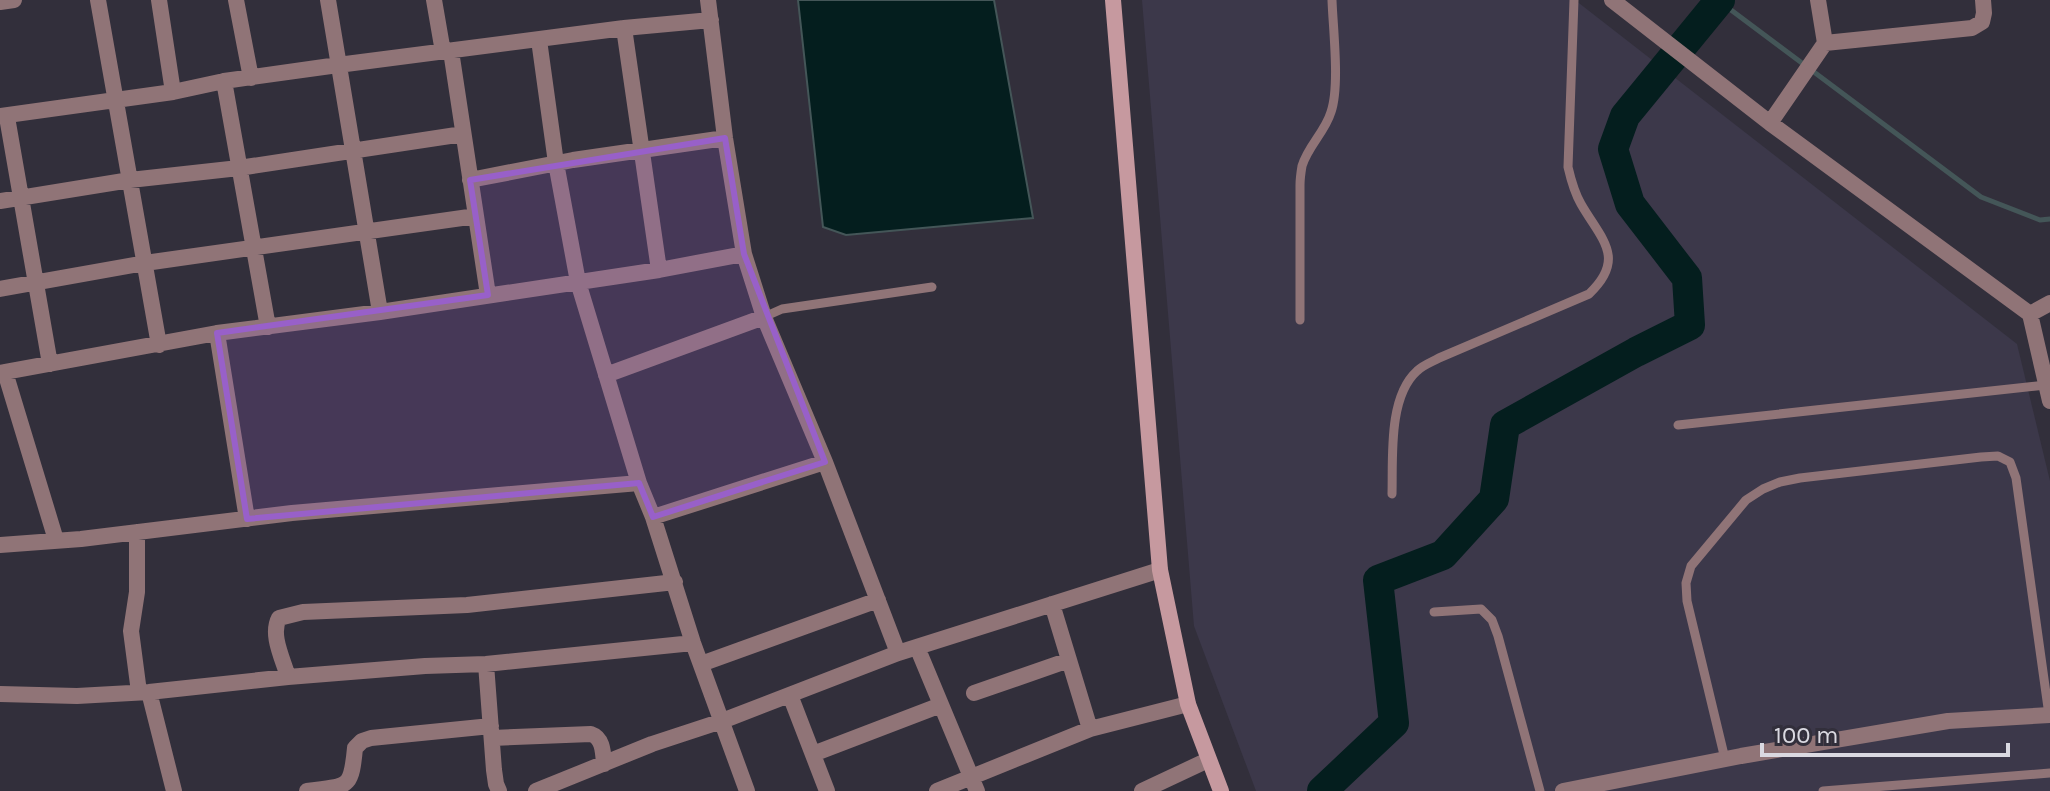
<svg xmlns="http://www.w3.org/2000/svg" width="2050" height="791" font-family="Karla,sans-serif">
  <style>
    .built { fill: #3c384a }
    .water { fill: #041e1e; stroke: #445658; stroke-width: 2 }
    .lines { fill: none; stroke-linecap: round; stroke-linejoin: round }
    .stream { stroke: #445658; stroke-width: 5 }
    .river { stroke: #041e1e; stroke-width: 30 }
    .service { stroke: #907477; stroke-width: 9 }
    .minor { stroke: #907477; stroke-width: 16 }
    .secondary { stroke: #c6999f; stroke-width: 16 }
    .marked { fill: #9860c9; fill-opacity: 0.2; stroke: #9860c9; stroke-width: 6; stroke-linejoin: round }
  </style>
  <rect width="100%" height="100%" fill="#322f3b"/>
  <path class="built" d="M1142 0H1575L2017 344 2050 481V791H1256L1194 626Z"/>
  <path class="water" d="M798 0H994L1033 218 846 235 823 227Z"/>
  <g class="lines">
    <path class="stream" d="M1719 1 1981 197 2040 220 2050 219"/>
    <path class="river" d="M1322 791 1394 723 1378 580 1443 555 1494 499 1505 425 1636 352 1690 325 1687 278 1630 204 1613 149 1625 116 1720 0"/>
    <path class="service" d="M764 317 782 309 932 287
      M1300 320V185C1300 179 1301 172 1302 166 1308 146 1325 132 1331 112 1340 86 1333 29 1332 0
      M1678 425 2046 385
      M1392 494C1393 458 1388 397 1417 371 1423 365 1432 362 1439 358L1589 294C1627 258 1601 239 1581 204 1574 192 1571 180 1568 167L1574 0
      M1434 612 1481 609 1492 620 1498 636 1540 791
      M1725 759 1687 601 1686 583 1691 566 1746 500 1763 489 1780 482 1800 478 1981 457 1998 456 2010 462 2016 478 2049 715
      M1823 791 2050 773"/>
    <path class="minor" d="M98 0 159 345
      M159 0 173 92
      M236 0 251 78
      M328 0 380 312
      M434 0 443 52
      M708 0 725 138 744 254 764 317 825 462 898 653
      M1612 0 1770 123 2030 314 2050 401
      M1818 0 1825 43 1972 28 1982 22 1984 13 1983 0
      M0 2 14 0
      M624 28 659 270
      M539 40 556 163 578 282 639 483 653 517 693 643 747 791
      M451 51 488 295
      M224 81 268 327
      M0 116 173 92 224 81 338 65 624 28 711 20
      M7 117 50 364
      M1770 123 1825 43
      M470 180 573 160 725 138
      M0 201 130 180 239 168 463 134
      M0 289 145 263 476 216
      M2030 314 2050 303
      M217 333 247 519
      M5 372 56 540
      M0 373 217 333 380 312 659 270 744 254
      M606 375 764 317
      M653 517 825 462
      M137 532V592L131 631 139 692
      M0 545 81 539 292 513 639 483
      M1052 604 1090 729
      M917 647 977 791
      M486 664 494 770 496 784 499 791
      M701 664 878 600
      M288 677C283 659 270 635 279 618L303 612 467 605 675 582
      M149 692 174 791
      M974 693 1069 660
      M0 694 77 696 149 692 288 677 425 666 486 664 693 643
      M790 695 827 791
      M492 738 591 734C603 738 603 752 604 764
      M813 754 941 705
      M307 791C348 785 351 791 355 748L362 741 371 738 491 726
      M536 791 652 744 722 721 898 653 1160 570
      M937 791 1090 729 1188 704
      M1142 791 1208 760
      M1563 791 1741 756 1948 721 2050 715"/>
    <path class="secondary" d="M1113 0 1160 570 1188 704 1221 791"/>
  </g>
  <path class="marked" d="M725 138 744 254 825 462 653 517 639 483 247 519 217 333 488 295 470 180Z"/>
  <path d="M1762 743v12h246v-12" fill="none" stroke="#dad9e1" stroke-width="4"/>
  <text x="1774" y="743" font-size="24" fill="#dad9e1" stroke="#322f3b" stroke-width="6" paint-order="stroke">100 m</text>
</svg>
